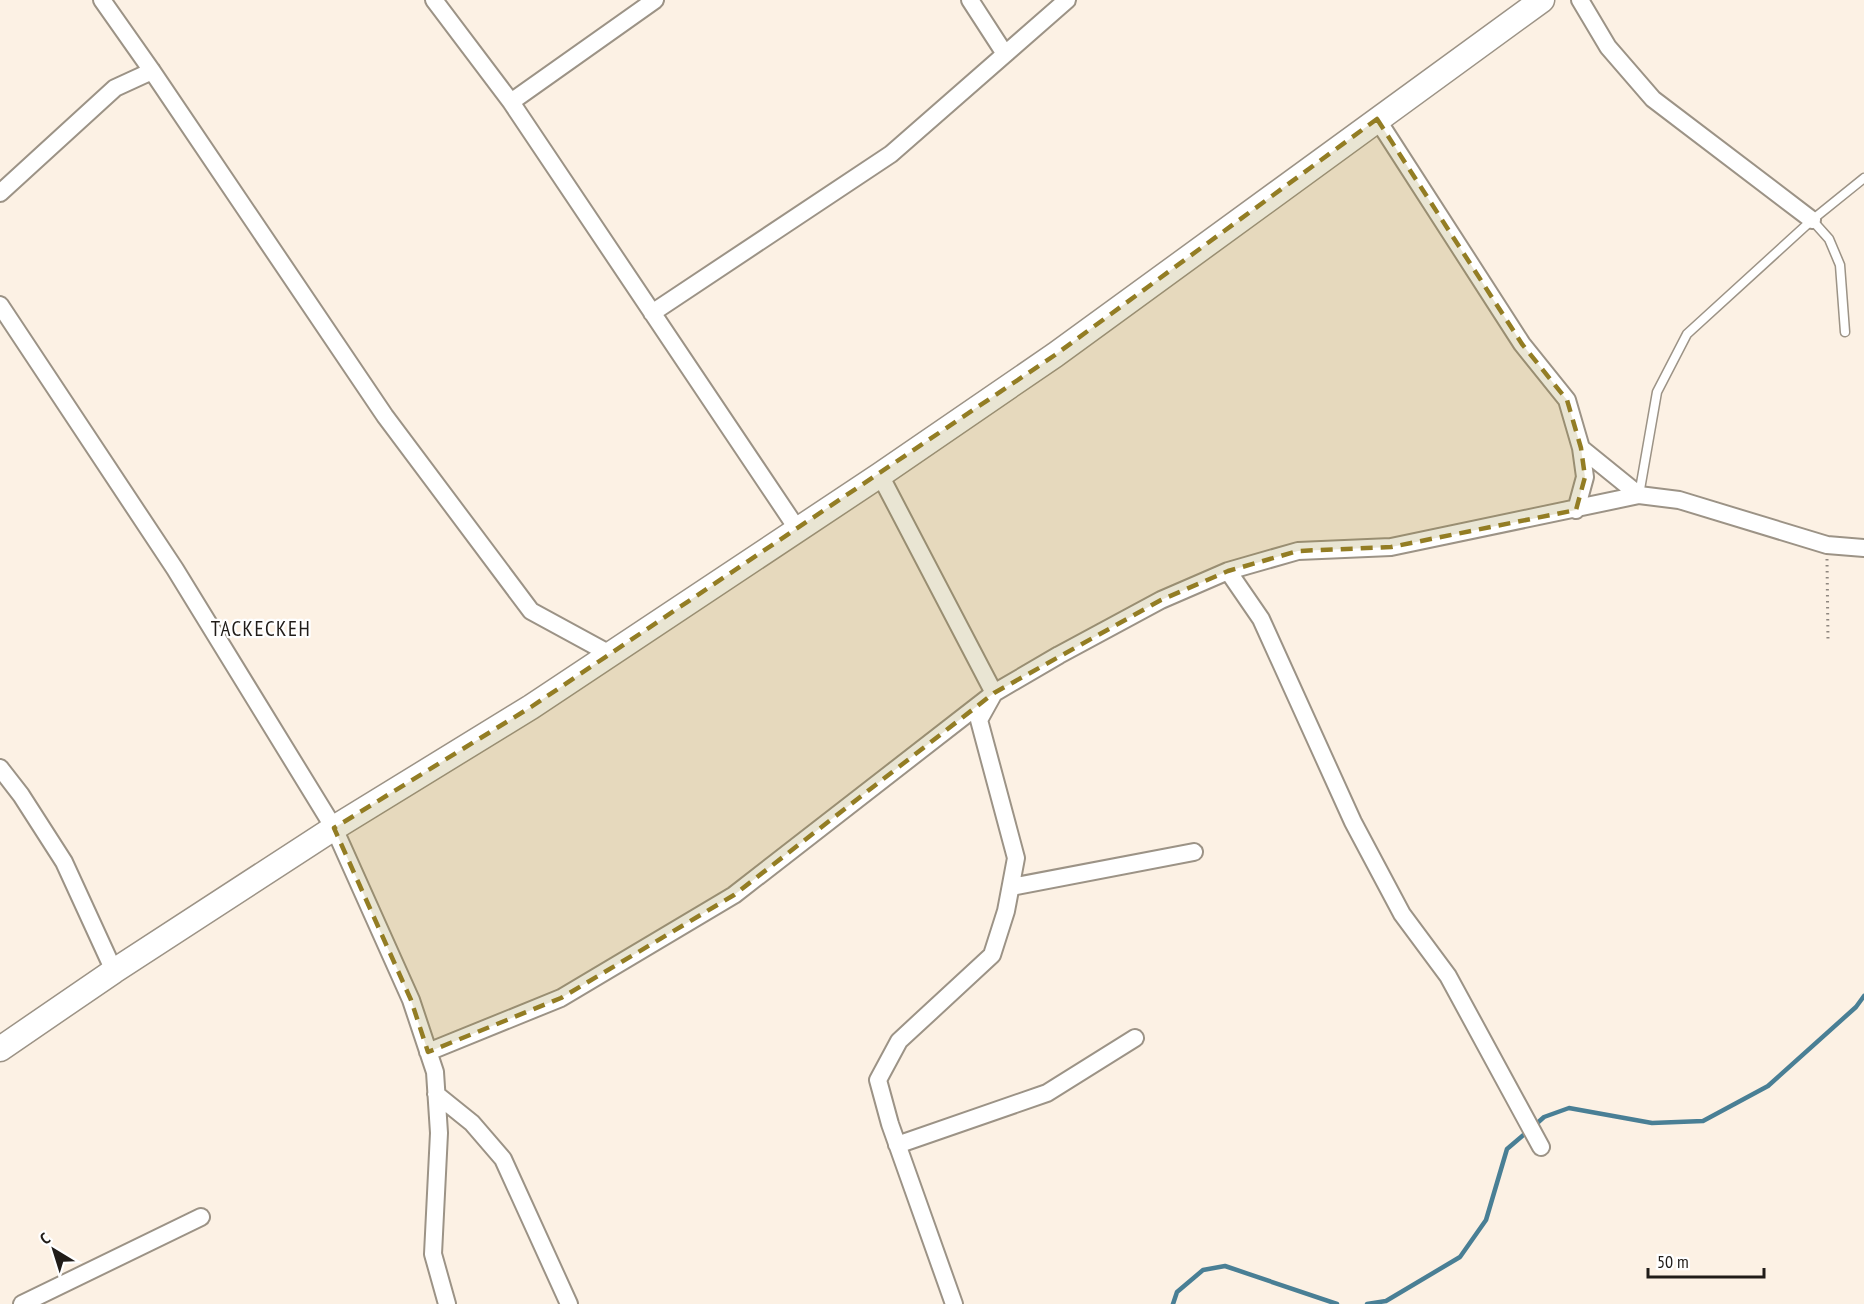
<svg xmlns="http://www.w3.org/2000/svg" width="1864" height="1304" font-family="'PT Sans Narrow',sans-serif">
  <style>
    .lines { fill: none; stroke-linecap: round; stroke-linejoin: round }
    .stream { stroke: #497f95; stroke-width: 4.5 }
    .lane-casing { stroke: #9c9386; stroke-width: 11 }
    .street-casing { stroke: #9c9386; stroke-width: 20 }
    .secondary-casing { stroke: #9c9386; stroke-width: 27 }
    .path { stroke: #8f877f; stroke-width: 3; stroke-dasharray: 1.5 4.5; stroke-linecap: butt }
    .lane { stroke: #fff; stroke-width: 8 }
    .street { stroke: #fff; stroke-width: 16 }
    .secondary { stroke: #fff; stroke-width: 24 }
    .marked { fill: #937d24; fill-opacity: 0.2; stroke: #937d24; stroke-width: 4.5; stroke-dasharray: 12 8; stroke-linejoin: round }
    .labels { text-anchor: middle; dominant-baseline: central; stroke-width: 4.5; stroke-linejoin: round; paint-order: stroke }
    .quarter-label { font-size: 21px; letter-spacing: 1.5px; fill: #201c18; stroke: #fff }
  </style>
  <rect width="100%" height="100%" fill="#fcf1e4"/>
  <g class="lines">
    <path class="stream" d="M1534 1126 1544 1117 1569 1108 1652 1123 1703 1121 1768 1086 1856 1007 1864 996
      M1173 1304 1177 1292 1203 1270 1225 1266 1337 1304
      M1367 1304 1386 1301 1460 1257 1486 1220 1507 1149 1527 1132"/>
    <defs>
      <path id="lane" d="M1812 220 1829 239 1840 265 1845 332
        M1639 495 1657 392 1687 334 1812 220 1864 178"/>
      <path id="street" d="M102 0 152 71 385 416 531 611 610 654
        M434 0 511 102 798 530
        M970 0 1005 54
        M1580 0 1608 47 1653 99 1812 220
        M511 102 655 0
        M1377 119 1522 344 1567 400 1581 448 1585 477 1576 510
        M0 193 115 88 152 71
        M0 305 175 569 334 828 411 1000 435 1072 439 1133 433 1254 447 1304
        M652 313 891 154 1067 0
        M1581 448 1639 495
        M880 475 994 693 979 720 1016 858 1006 911 992 955 899 1041 878 1080 890 1124 954 1304
        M1228 571 1261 619 1353 822 1402 914 1448 976 1541 1147
        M0 768 21 795 64 862 114 971
        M1011 887 1194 852
        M428 1052 561 998 734 895 994 693 1059 655 1161 600 1228 571 1298 551 1391 547 1639 495 1679 500 1827 545 1864 548
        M436 1094 472 1123 503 1159 569 1304
        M897 1145 1047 1093 1135 1038
        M22 1304 201 1217"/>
      <path id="secondary" d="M0 1049 114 971 334 828 531 707 880 475 1055 355 1542 0"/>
    </defs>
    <use href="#lane" class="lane-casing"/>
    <use href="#street" class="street-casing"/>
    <use href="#secondary" class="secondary-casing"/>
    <path class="path" d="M1827 559 1828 641"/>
    <use href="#lane" class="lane"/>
    <use href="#street" class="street"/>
    <use href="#secondary" class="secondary"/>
  </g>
  <path class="marked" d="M1377 119 1522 344 1567 400 1581 448 1585 477 1576 510 1391 547 1298 551 1228 571 1161 600 994 693 734 895 561 998 428 1052 411 1000 334 828 531 707 1055 355Z"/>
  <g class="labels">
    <g class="quarter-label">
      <text x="261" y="628">ТАСКЕСКЕН</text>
    </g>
  </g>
  <g transform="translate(54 1250) rotate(322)" stroke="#ffffff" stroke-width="4.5" paint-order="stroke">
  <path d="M0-4.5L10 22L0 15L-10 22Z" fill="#201c18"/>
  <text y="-9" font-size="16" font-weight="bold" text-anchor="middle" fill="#201c18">С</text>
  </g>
  <path d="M1648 1268v9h116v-9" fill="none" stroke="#201c18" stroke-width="3"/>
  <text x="1657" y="1268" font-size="18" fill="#201c18" stroke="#ffffff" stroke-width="4.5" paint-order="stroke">50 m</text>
</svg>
